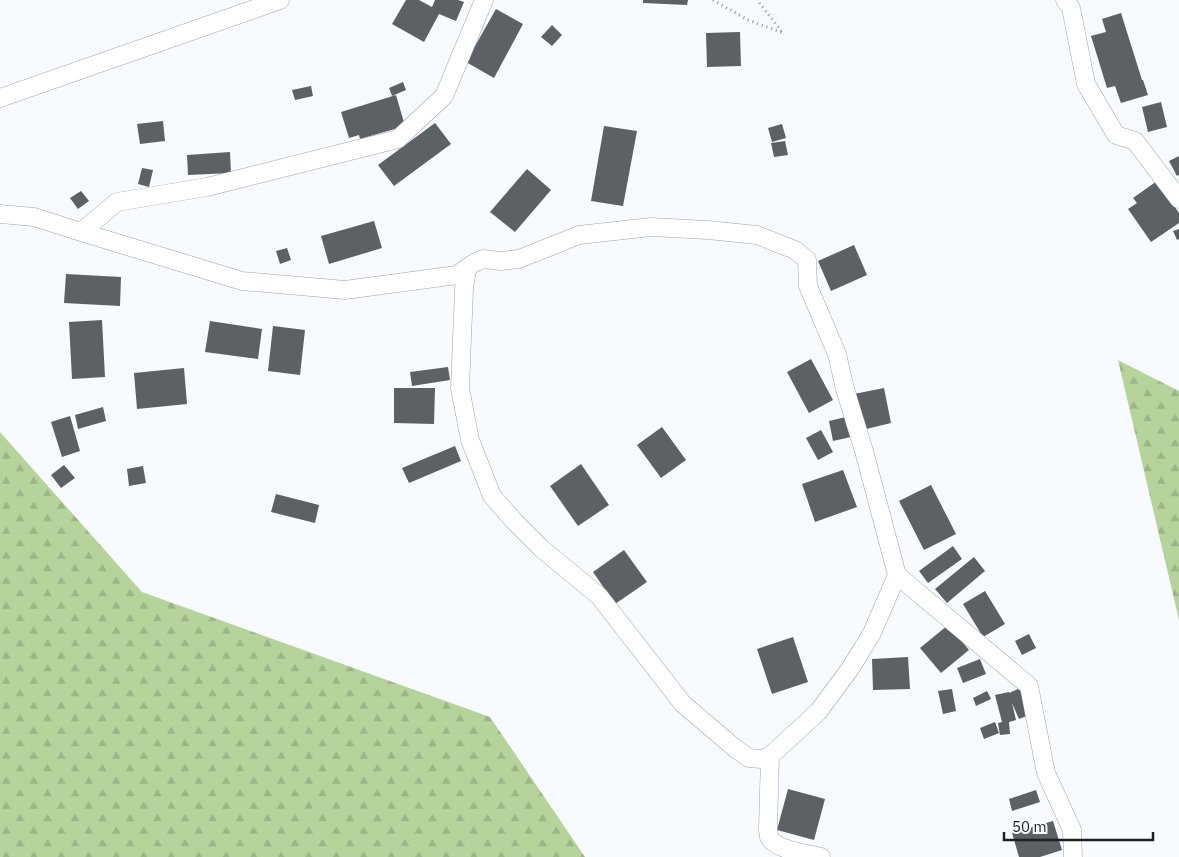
<svg xmlns="http://www.w3.org/2000/svg" width="1179" height="857" font-family="'IBM Plex Sans',sans-serif">
  <style>
    .forest { fill: url(#forest-firs) }
    .building { fill: #5c6166 }
    .lines { fill: none; stroke-linecap: round; stroke-linejoin: round }
    .street-casing { stroke: #9ea3a9; stroke-width: 19 }
    .path { stroke: #8f9195; stroke-width: 3; stroke-dasharray: 1 4; stroke-linecap: butt }
    .street { stroke: #fff; stroke-width: 18 }
  </style>
  <defs>
    <pattern id="forest-firs" width="22" height="20" patternUnits="userSpaceOnUse" patternTransform="scale(1.25)"><rect width="22" height="20" fill="#b6d39c"/><path d="M5 1l3.5 6h-7zM16 11l3.5 6h-7z" fill="#9cb586"/></pattern>
  </defs>
  <rect width="100%" height="100%" fill="#f7fafe"/>
  <path class="forest" d="M1118 360 1179 391V620Z
    M0 432 142 592 490 717 585 857H0Z"/>
  <path class="building" d="M406 0H419L432 7 435 0H458L464 2 456 21 439 14 424 42 392 24Z
    M643 0H688L687 5 643 3Z
    M496 9 523 24 494 78 466 62Z
    M1121 13 1142 80H1143L1148 95 1121 103 1115 86 1107 88 1091 36 1106 32 1102 19Z
    M552 25 562 35 552 46 541 37Z
    M740 32 741 66 707 67 706 33Z
    M403 82 406 90 392 96 389 88Z
    M311 86 313 96 295 100 292 90Z
    M396 95 405 126 360 139 359 135 349 138 341 112Z
    M1161 102 1167 127 1148 132 1142 107Z
    M163 121 165 141 140 144 137 124Z
    M435 123 451 144 394 186 378 165Z
    M782 124 786 138 772 142 768 128Z
    M604 126 637 131 623 206 591 201Z
    M785 141 788 155 774 157 771 143Z
    M230 152 231 173 188 175 187 155Z
    M1179 156V175L1177 176 1169 161Z
    M142 168 153 170 149 187 138 184Z
    M527 169 551 190 515 232 490 212Z
    M1157 181 1179 213V223L1151 242 1128 209 1137 203 1133 198Z
    M81 191 89 201 78 209 70 198Z
    M374 221 382 248 329 264 321 236Z
    M1179 229V239L1177 240 1173 231Z
    M854 245 867 275 831 291 818 261Z
    M287 248 291 260 280 264 276 251Z
    M66 274 121 277 120 306 64 303Z
    M102 320 105 377 72 379 69 322Z
    M210 321 262 329 258 359 205 352Z
    M273 326 305 330 300 375 268 371Z
    M811 359 833 400 809 413 787 372Z
    M448 367 450 380 412 386 410 372Z
    M184 368 187 404 137 409 134 373Z
    M394 388H435L434 424 394 423Z
    M884 388 891 423 862 430 854 394Z
    M103 407 106 421 78 429 75 415Z
    M70 416 80 451 62 457 51 422Z
    M846 417 851 437 833 441 829 421Z
    M662 427 686 460 661 478 637 445Z
    M821 430 833 452 818 460 806 438Z
    M455 446 461 461 409 483 402 468Z
    M581 464 609 505 578 526 550 486Z
    M64 465 75 478 61 488 51 475Z
    M143 466 146 483 129 486 127 469Z
    M843 470 857 507 815 522 802 484Z
    M931 485 956 534 924 550 899 501Z
    M276 494 319 505 315 523 271 512Z
    M953 546 962 559 928 583 919 571Z
    M624 550 647 582 615 604 593 572Z
    M974 557 985 571 947 603 935 589Z
    M985 591 1005 624 983 637 963 604Z
    M948 625 969 650 941 673 920 648Z
    M1029 634 1036 648 1022 655 1015 641Z
    M793 637 808 682 772 694 757 649Z
    M908 657 910 689 873 690 872 659Z
    M980 659 986 674 963 683 957 668Z
    M1020 688 1032 714 1019 719 1012 703 1016 720 1009 722 1010 734 1000 735 998 723 1002 722 995 695 1009 692V693Z
    M952 689 956 711 943 714 938 691Z
    M987 691 991 699 976 706 973 698Z
    M995 722 999 733 984 739 980 728Z
    M788 789 825 799 814 840 777 830Z
    M1036 790 1040 802 1012 811 1009 799Z
    M1053 821 1062 850 1040 857H1019L1012 833Z"/>
  <g class="lines">
    <defs>
      <path id="street" d="M1065 0 1071 8 1086 84 1116 135 1135 141 1179 199
        M0 98 280 0
        M0 214 34 217 81 232
        M467 269 464 289 460 388 470 440 492 496 516 523 541 548 599 596 683 704 736 749 749 758 761 759 770 756 818 712 850 669 872 633 897 575 864 451 845 389 837 354 808 286 807 260 795 250 757 235 708 230 651 227 579 235 519 259 501 261 483 259 474 263 457 275 345 290 242 281 81 232 117 202 207 187 398 139 444 96 484 0
        M897 575 1029 686 1046 773 1072 830 1073 857
        M770 756 768 829C768 830 769 837 769 837 775 850 809 854 821 857"/>
    </defs>
    <use href="#street" class="street-casing"/>
    <path class="path" d="M713 0 748 20 783 33 757 0"/>
    <use href="#street" class="street"/>
  </g>
  <path d="M1004 832v8h149v-8" fill="none" stroke="#1e2023" stroke-width="2.5"/>
  <text x="1012" y="832" font-size="15" fill="#1e2023" stroke="#f7fafe" stroke-width="4" paint-order="stroke">50 m</text>
</svg>
